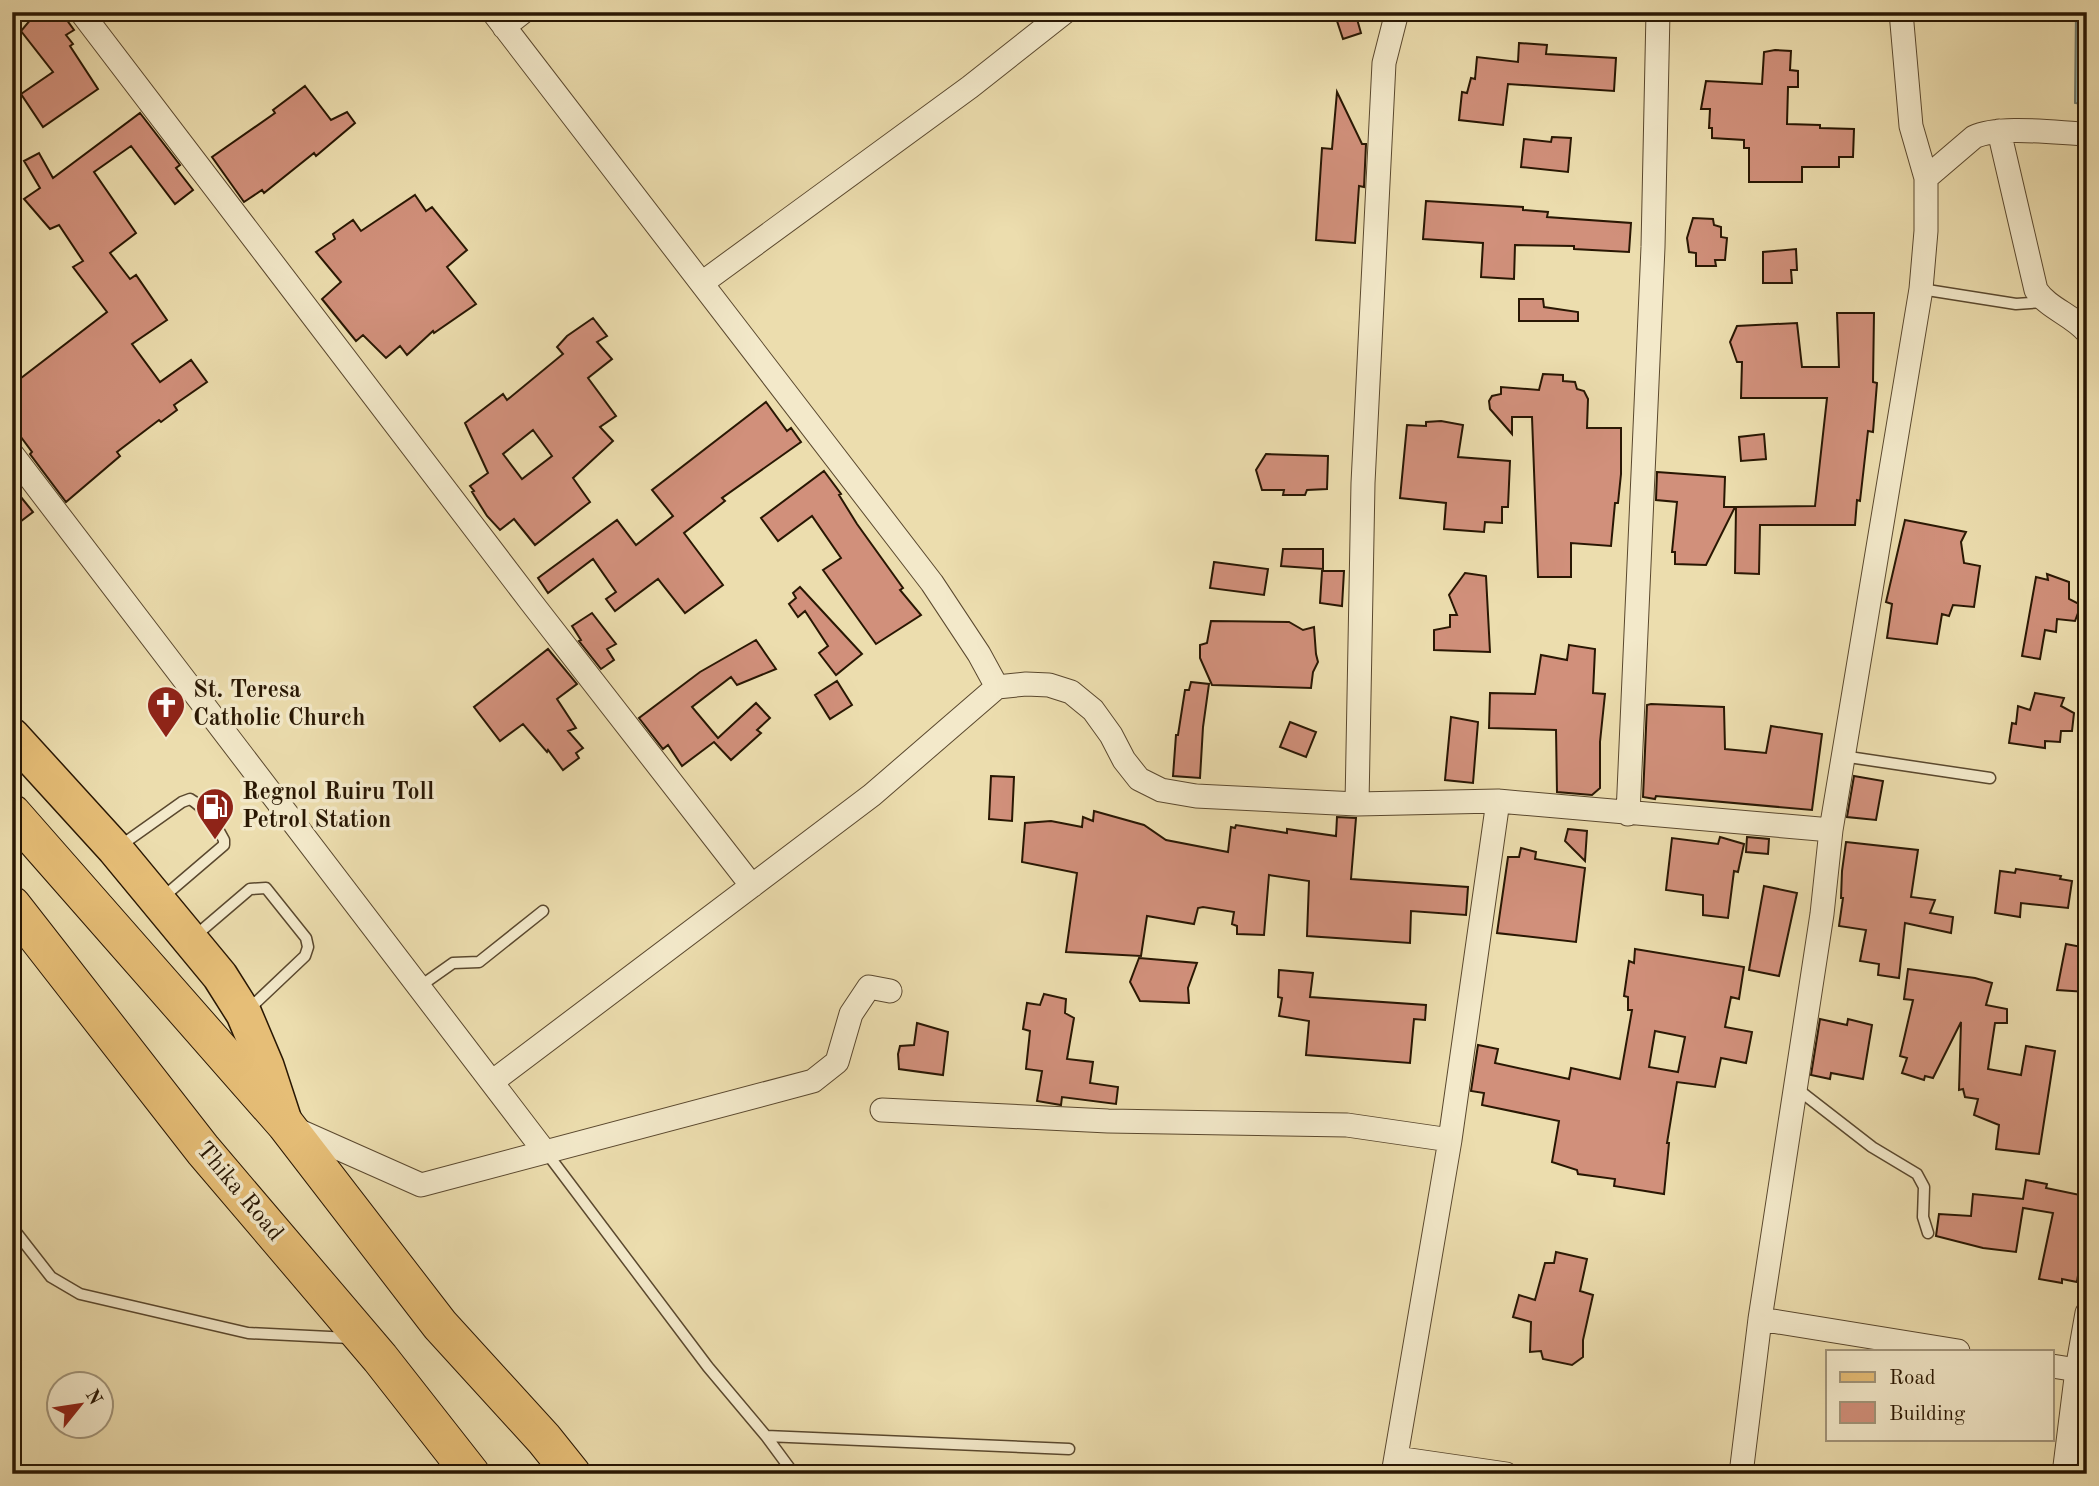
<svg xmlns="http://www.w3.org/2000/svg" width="2099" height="1486" font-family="'Old Standard TT',serif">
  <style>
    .water { fill: #9abab2; stroke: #6d796c; stroke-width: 2 }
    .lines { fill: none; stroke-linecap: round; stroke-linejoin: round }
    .shore { stroke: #62685a; stroke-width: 2 }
    .building { fill: #d1907b; stroke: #291703; stroke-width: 2; fill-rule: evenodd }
    .service-casing { stroke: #5a482e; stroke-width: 13 }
    .minor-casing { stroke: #5a482e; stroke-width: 25 }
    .primary-casing { stroke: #291703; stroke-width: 38 }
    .trunk-casing { stroke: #291703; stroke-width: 39 }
    .service { stroke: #f3e9ca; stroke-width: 10 }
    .minor { stroke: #f3e9ca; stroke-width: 23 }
    .primary { stroke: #e6be77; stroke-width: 35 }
    .trunk { stroke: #e6be77; stroke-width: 37 }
    .labels { text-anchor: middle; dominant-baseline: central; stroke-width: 7; stroke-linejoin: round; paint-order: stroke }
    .poi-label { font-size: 24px; font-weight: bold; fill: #291703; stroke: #f3e9ca; text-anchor: start }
    .street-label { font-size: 24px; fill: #291703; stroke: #f3e9ca }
  </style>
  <rect width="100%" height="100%" fill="#ecddae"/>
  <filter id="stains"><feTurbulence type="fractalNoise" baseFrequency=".00286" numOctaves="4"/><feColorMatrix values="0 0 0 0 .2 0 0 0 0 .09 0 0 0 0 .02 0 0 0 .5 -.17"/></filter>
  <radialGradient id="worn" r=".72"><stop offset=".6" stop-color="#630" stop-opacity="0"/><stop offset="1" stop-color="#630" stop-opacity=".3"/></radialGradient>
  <path class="water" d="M2076 12H2087V105L2075 103Z"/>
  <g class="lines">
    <path class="shore" d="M2083 12 2082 94 2087 98"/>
  </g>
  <path class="building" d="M46 12H61L74 30 66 35 73 44 70 46 98 89 43 127 21 94 53 72 21 31 31 19Z
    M1355 12 1361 33 1343 39 1336 18Z
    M1519 43 1547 45 1546 54 1616 58 1614 91 1508 84 1503 125 1459 120 1462 92 1467 93 1471 78 1475 79 1477 57 1518 62Z
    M1775 50 1791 51 1790 70 1798 71V87H1788L1787 124 1820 125V128L1854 129 1853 157H1839V167H1802V182H1749V148H1744V140L1712 138V128H1709L1710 109H1701L1706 81 1762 84 1764 52Z
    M305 86 331 120 347 112 355 123 316 156 314 153 264 193 262 190 244 202 212 157 275 113 273 110Z
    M1337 92 1362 144H1366L1364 187 1359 186 1355 243 1316 240 1322 148 1332 149Z
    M140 113 180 165 176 168 193 190 175 204 131 146 94 172 136 233 110 253 130 279 136 275 167 320 132 344 160 382 191 360 207 382 174 405 177 410 161 422 159 420 117 452 120 456 66 502 30 454 32 452 12 425V385L107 312 73 267 83 261 59 225 50 229 24 199 40 188 24 161 39 153 53 178Z
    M1552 137 1571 138 1568 172 1521 167 1524 139 1551 142Z
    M415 195 426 211 432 207 467 250 447 267 476 304 434 333 433 331 407 355 400 346 386 358 363 335 356 341 322 299 341 282 316 252 335 239 333 234 353 220 361 231Z
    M1426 201 1523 207V210L1548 212 1547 217 1631 223 1629 252 1574 249V246L1515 245 1514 279 1481 277 1483 243 1423 239Z
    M1693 218 1713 219 1714 225 1721 227V237L1727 238 1725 260H1715L1716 266H1696V253L1689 252 1687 238Z
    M1796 249 1797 270H1791L1792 283H1763V252Z
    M1519 299H1543L1544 307 1578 312V321H1519Z
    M1837 313H1874L1873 382 1877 383 1873 432 1868 431 1860 501 1857 500 1855 525H1760L1759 574 1735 573 1736 507 1815 506 1827 398H1741L1742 362H1737L1730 342 1737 326 1797 323 1802 367H1839Z
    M593 318 607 336 597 342 612 359 588 378 616 416 600 427 613 441 573 478 590 502 535 545 514 519 500 530 487 516 472 492 474 491 470 486 488 473 465 423 503 394 507 400 563 354 557 347 567 336ZM533 430 552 456 522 479 503 454Z
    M1543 374 1563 375V381L1575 382 1577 389 1584 391 1588 399 1587 428H1621V474L1618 503H1615L1611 546 1571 543V577H1538L1532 417H1512V434L1490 409 1489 401 1492 396 1501 394V387L1539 390Z
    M766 402 787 431 791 428 801 442 722 498 725 501 684 533 723 585 685 613 658 579 615 611 606 599 616 592 593 559 548 593 538 578 617 520 636 545 673 516 652 490Z
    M1441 421 1463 425 1458 457 1510 461 1508 507H1502V523L1485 522 1484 532 1444 529 1446 503 1400 498 1407 425 1426 426V422Z
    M1764 434 1766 459 1741 461 1739 437Z
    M1266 454 1328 456 1327 489 1307 490 1305 495H1283L1284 490H1262L1256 470Z
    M824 471 841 494 839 495 857 524 903 588 900 590 921 615 876 644 823 570 841 558 812 516 778 541 761 518Z
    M1657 472 1725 477 1724 507H1735L1706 565 1675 564V552H1672L1677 502 1656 500Z
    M12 486 33 512 12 528Z
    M1905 520 1966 532 1961 542 1964 563 1980 566 1974 607 1953 605 1949 616 1942 614 1937 644 1887 638 1892 604 1886 602Z
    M1283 549H1323V569L1281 566Z
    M1214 562 1268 569 1264 595 1210 588Z
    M1322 571H1344L1342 606 1320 603Z
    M1465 573 1486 576 1490 652 1434 650V630L1450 627V615H1457L1449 595Z
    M2047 574 2069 582V599L2081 605 2075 621 2057 619 2056 632 2045 630 2040 659 2022 656 2036 577 2048 580Z
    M800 587 862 654 836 675 819 653 828 646 805 611 798 617 789 604 796 598 793 593Z
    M592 613 616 644 607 649 614 660 601 669 579 641 581 640 572 626Z
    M1211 621 1289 622 1303 630 1314 627 1316 654 1318 662 1313 672 1311 688 1212 685 1200 658V645L1207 643Z
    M756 640 776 669 737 685 731 677 692 707 718 738 756 703 770 718 757 730 761 733 731 760 714 742 682 766 668 745 663 749 639 718 700 672Z
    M1569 645 1595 649 1593 693 1605 694 1600 742V788L1592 795 1557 792 1556 730 1489 728 1490 693 1535 694 1541 655 1567 660Z
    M548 649 577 684 557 699 576 728 568 731 583 748 576 753 579 758 563 770 548 750 547 752 523 724 500 741 474 707Z
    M837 681 852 705 830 719 815 695Z
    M1191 682 1209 684 1203 727 1200 778 1173 776 1176 735H1178L1185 690H1189Z
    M2035 693 2064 698 2061 706 2074 713 2072 731H2061L2060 742 2045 741V748L2009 743 2012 723 2016 724 2018 706 2030 710Z
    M1651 704 1724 707 1725 749 1766 753 1771 726 1822 734 1812 810 1656 796 1655 799 1643 797 1647 705Z
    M1451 717 1478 722 1473 783 1445 780Z
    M1290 722 1316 732 1306 757 1280 747Z
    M991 776 1014 777 1012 821 989 819Z
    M1854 776 1883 781 1876 820 1847 817Z
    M1094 811 1144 825 1166 840 1228 852 1231 827 1235 828 1236 825 1287 833V829L1336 836 1337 817 1356 818 1351 879 1468 887 1466 915 1411 911 1410 943 1307 936 1309 881 1269 875 1264 935 1237 934V926L1232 924 1234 912 1203 907 1198 908 1194 924 1147 916 1141 956 1066 952 1077 873 1022 862 1025 823 1051 821 1082 827 1083 817 1093 821Z
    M1568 829 1587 831 1585 861 1565 841Z
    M1720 837 1744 844 1738 872 1734 871 1728 918 1703 915V895L1666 890 1672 838 1718 844Z
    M1747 837 1769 839 1768 854 1746 852Z
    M1846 842 1918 850 1911 897 1935 900 1930 913 1953 917 1951 933 1905 923 1899 978 1878 975 1879 964 1860 961 1866 930 1839 926 1843 898H1841L1842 871Z
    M1521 848 1536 852 1535 859 1585 868 1576 942 1497 933 1508 857H1519Z
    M2016 869 2061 876 2060 879 2072 881 2068 908 2021 903 2020 917 1995 913 2000 871 2015 873Z
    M1764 886 1797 893 1779 976 1749 970Z
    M2066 944 2087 948V992L2057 990Z
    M1635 949 1744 967 1739 999 1731 997 1725 1027 1752 1032 1746 1063 1721 1058 1715 1087 1677 1082 1667 1143H1669L1664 1194 1614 1186 1615 1179 1578 1174 1577 1170 1552 1162 1559 1121 1482 1105 1484 1093 1471 1091 1478 1045 1498 1049 1495 1063 1569 1079 1571 1068 1620 1079 1632 1010H1628V997L1624 996 1629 961 1634 963ZM1655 1031 1685 1037 1678 1072 1649 1067Z
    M1139 958 1197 963 1188 988 1189 1003 1140 1001 1130 982Z
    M1908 969 1975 978 1992 983 1986 1005 2007 1009V1023H1995L1988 1069 2021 1075 2026 1046 2055 1051 2039 1154 1996 1149 1999 1125 1974 1115 1978 1099 1965 1097 1963 1089 1959 1090 1961 1022 1933 1078 1925 1076 1924 1080 1902 1073 1907 1058 1900 1056 1913 1000 1904 999Z
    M1279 970 1313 973 1310 997 1426 1005 1425 1020 1414 1019 1410 1063 1306 1055 1309 1021 1279 1016 1282 998 1278 997Z
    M1044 994 1066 999 1065 1013 1074 1018 1067 1059 1093 1062 1090 1083 1118 1087 1116 1104 1062 1097 1061 1105 1037 1101 1042 1071 1026 1069 1030 1031 1023 1029 1027 1003 1040 1005Z
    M1820 1019 1847 1025 1848 1019 1872 1025 1863 1079 1831 1073 1830 1079 1811 1075Z
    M917 1023 948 1032 943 1075 899 1069 898 1054 900 1046 914 1045Z
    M2026 1180 2047 1184 2046 1188 2080 1195 2079 1199 2087 1200V1236H2084L2077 1282 2062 1279V1283L2039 1279 2053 1213 2023 1208 2016 1252 1983 1248 1936 1236 1939 1214 1971 1216 1973 1194 2023 1199Z
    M1556 1252 1587 1259 1580 1291 1593 1295 1583 1340V1357L1572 1365 1543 1359 1541 1351 1530 1352 1531 1322 1513 1317 1519 1295 1535 1300 1545 1263H1554Z"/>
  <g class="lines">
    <defs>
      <path id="service" d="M1921 289 2016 304 2044 302
        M1842 756 1990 778
        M120 846 182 802 190 799C204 807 216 825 224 840V845L162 898
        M195 936 250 889 266 888 306 938 308 947 305 956 248 1010
        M419 987 453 963 479 962 543 911
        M1796 1088 1872 1147 1917 1174 1924 1187 1923 1217 1928 1233
        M546 1152 708 1367 766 1436 794 1474
        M12 1227 51 1277 80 1294 248 1333 350 1338
        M766 1436 1069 1449"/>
      <path id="minor" d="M81 12 531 602 752 886
        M493 12 932 583 979 654 997 687
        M504 27 523 12
        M1999 131 2036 290C2049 309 2071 314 2087 332
        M1926 178 1974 137C1999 125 2057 133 2087 134
        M702 283 970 87 1065 12
        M12 454 545 1152
        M1357 804 1363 483 1384 63 1397 12
        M1628 814 1653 247 1658 12
        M492 1082 872 795 997 687 1026 684 1049 685 1071 692 1093 710 1111 735 1124 760 1139 779 1161 790 1196 796 1357 804 1498 801 1831 830
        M882 1110 1108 1121 1347 1125 1450 1140
        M295 1129 421 1185 813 1081 837 1062 851 1014 869 987 890 991
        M1760 1319 1958 1351
        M2052 1366 2077 1370 2087 1313
        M1396 1458 1506 1474
        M1393 1474 1450 1140 1498 801
        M1741 1474 1760 1319 1822 914 1831 830 1921 289 1926 231V178L1911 126 1901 12
        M2064 1474 2077 1370"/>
      <path id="primary" d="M12 736 115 849 220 976 244 1014 266 1066 285 1124"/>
      <path id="trunk" d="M12 813 286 1125 440 1325 544 1439 572 1474
        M12 905 203 1150 380 1358 471 1474"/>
    </defs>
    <use href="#service" class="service-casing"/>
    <use href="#minor" class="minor-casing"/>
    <use href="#primary" class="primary-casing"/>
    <use href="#trunk" class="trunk-casing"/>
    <use href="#service" class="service"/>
    <use href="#minor" class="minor"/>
    <use href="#primary" class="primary"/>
    <use href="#trunk" class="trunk"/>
  </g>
  <defs>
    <symbol id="church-pin" viewBox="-11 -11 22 30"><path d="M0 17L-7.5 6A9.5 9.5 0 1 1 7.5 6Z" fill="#8f2418" stroke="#f3e9ca"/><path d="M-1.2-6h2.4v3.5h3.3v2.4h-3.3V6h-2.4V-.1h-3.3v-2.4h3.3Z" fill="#fff"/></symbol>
    <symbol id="fuel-pin" viewBox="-11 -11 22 30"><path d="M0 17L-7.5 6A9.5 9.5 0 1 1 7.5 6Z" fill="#8f2418" stroke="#f3e9ca"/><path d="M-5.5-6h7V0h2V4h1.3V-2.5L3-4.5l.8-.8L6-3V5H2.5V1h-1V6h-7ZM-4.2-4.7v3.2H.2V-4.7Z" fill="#fff"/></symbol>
  </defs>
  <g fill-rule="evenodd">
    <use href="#church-pin" x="144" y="683" width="44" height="60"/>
    <use href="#fuel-pin" x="193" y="785" width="44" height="60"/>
  </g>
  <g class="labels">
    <g class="poi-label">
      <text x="193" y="691">St. Teresa<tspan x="193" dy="28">Catholic Church</tspan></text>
      <text x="242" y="793">Regnol Ruiru Toll<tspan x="242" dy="28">Petrol Station</tspan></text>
    </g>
    <g class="street-label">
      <text transform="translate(239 1192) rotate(50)">Thika Road</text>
    </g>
  </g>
  <rect width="2099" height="1486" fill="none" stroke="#ecddae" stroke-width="42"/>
  <rect x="14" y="14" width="2071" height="1458" fill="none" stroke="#291703" stroke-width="3.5"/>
  <rect x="21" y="21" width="2057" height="1444" fill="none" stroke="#291703" stroke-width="2"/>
  <rect x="1826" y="1350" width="228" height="91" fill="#f3e9ca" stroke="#a2957a" stroke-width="2"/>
  <rect x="1840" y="1372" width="35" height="10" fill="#e6be77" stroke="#a2957a" stroke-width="2"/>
  <text x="1889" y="1384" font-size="21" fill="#291703">Road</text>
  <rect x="1840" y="1402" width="35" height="21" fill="#d1907b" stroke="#a2957a" stroke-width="2"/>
  <text x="1889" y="1420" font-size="21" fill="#291703">Building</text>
  <g transform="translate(80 1405) rotate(60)"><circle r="33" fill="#f3e9ca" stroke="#a2957a" stroke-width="2"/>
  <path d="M0-5L12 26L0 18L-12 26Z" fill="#8f2418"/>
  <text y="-10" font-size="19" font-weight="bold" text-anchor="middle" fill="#291703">N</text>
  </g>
  <rect width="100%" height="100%" filter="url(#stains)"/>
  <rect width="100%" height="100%" fill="url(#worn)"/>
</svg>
